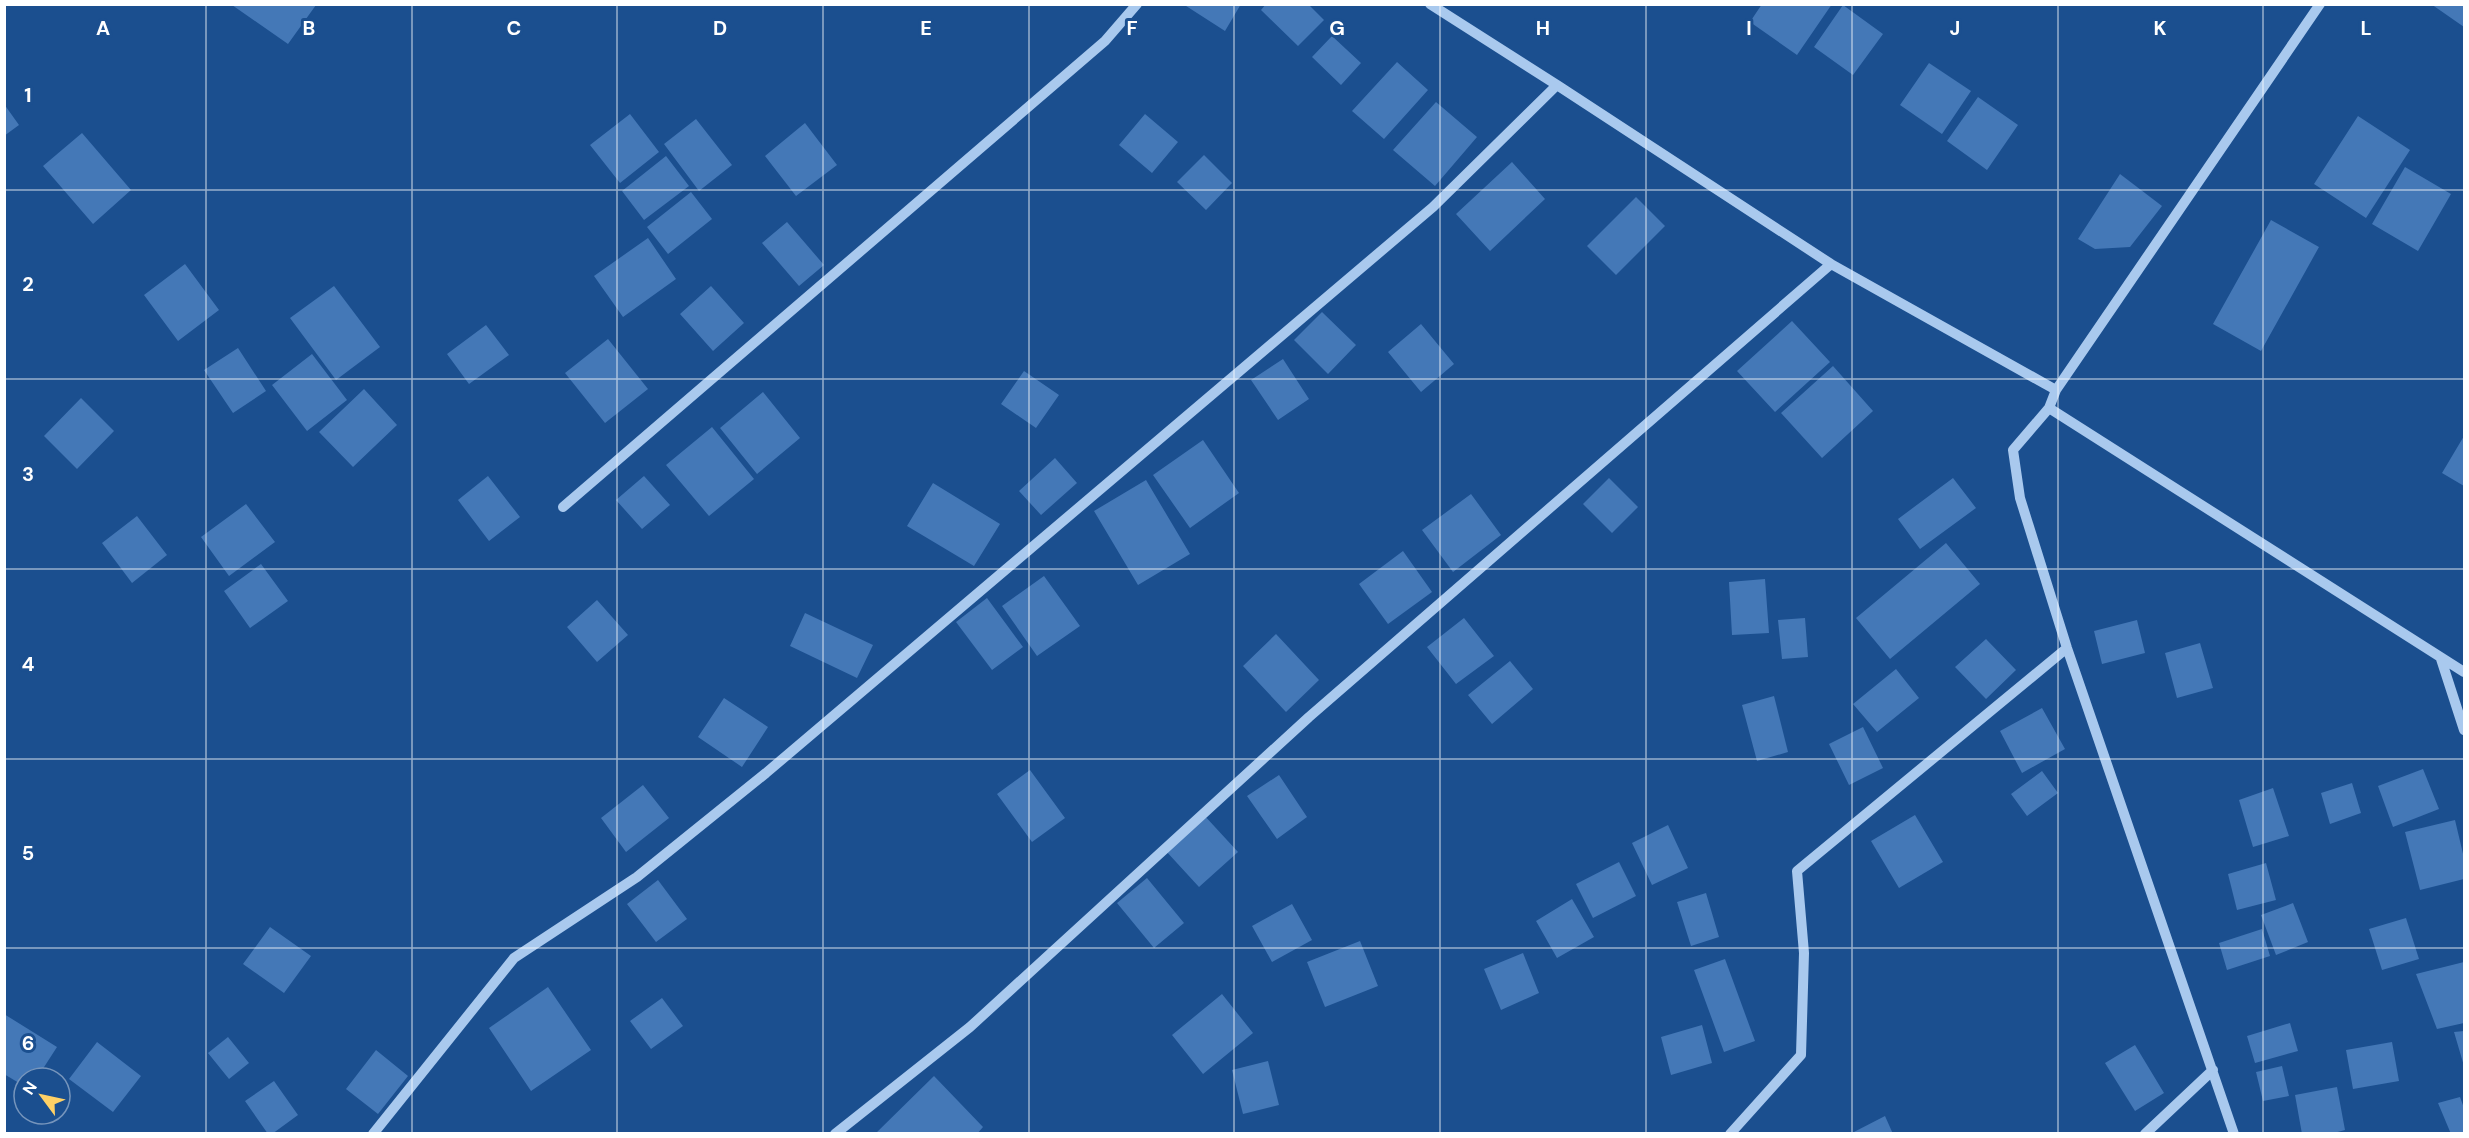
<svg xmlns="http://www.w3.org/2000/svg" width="2469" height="1138" font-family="'DM Sans',sans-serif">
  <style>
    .building { fill: #4478b7 }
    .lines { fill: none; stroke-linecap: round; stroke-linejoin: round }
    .minor { stroke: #a9c9ee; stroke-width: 10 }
    .grid { fill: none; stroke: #fff; stroke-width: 1.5; stroke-opacity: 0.55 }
    .grid-label { font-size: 20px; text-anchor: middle; font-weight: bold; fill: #fff; stroke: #1b4f8f; stroke-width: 6; stroke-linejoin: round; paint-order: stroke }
  </style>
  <rect width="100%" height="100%" fill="#1b4f8f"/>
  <path class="building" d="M1183 4H1241L1225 31Z
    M1266 4H1308L1324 20 1298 46 1261 10Z
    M1762 4H1832L1797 55 1750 22Z
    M2431 4H2464V27Z
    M232 5H316L288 44Z
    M1843 5 1883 34 1853 75 1814 47Z
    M1332 36 1361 63 1341 85 1312 57Z
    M1397 62 1428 90 1384 139 1352 111Z
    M1929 63 1971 91 1942 134 1900 105Z
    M1978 97 2018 125 1987 170 1947 141Z
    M1436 102 1477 137 1435 186 1393 150Z
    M4 104 19 125 4 136Z
    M630 114 659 152 620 183 590 145Z
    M1145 114 1178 142 1152 173 1119 145Z
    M2358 116 2410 150 2366 218 2314 184Z
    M696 119 732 165 699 191 664 144Z
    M805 123 837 165 796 196 765 156Z
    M82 133 131 190 93 224 43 166Z
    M1204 155 1232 183 1206 210 1177 182Z
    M666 156 689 186 644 220 622 191Z
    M1512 162 1545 199 1490 251 1456 214Z
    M2405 167 2451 194 2418 251 2372 224Z
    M2120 174 2162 206 2130 247 2095 249 2078 239Z
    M691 192 712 219 668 254 647 227Z
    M1636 197 1665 226 1616 275 1587 246Z
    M2271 220 2319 247 2261 351 2213 324Z
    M787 222 824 265 799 286 762 243Z
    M648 238 676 279 623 317 594 276Z
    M185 264 219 310 178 341 144 295Z
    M334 286 380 347 336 380 290 318Z
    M711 286 744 323 713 351 680 314Z
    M1322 312 1356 345 1328 374 1294 340Z
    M1792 321 1830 362 1775 412 1737 371Z
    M1421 324 1454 364 1421 392 1388 352Z
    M486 325 509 355 469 384 447 354Z
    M608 339 648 389 605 423 565 373Z
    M238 348 266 391 233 413 204 370Z
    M312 354 347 400 307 431 272 385Z
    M1283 359 1309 399 1278 420 1251 380Z
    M1833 366 1873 411 1822 458 1781 413Z
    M1024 371 1059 395 1036 428 1001 404Z
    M364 389 397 425 353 467 319 432Z
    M763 392 800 438 757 474 720 428Z
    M81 398 114 431 77 469 44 436Z
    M712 427 754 479 709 516 666 465Z
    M2464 436V486L2442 473Z
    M1203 440 1239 493 1190 528 1153 475Z
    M1055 458 1077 483 1041 515 1019 491Z
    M488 476 520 517 489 541 458 500Z
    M644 476 670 505 642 529 616 500Z
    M1609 478 1638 507 1612 533 1583 504Z
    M1953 478 1976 508 1920 549 1898 519Z
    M1146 480 1190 554 1138 585 1094 511Z
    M933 483 1000 524 974 566 907 526Z
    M1471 494 1501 535 1453 572 1422 530Z
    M246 504 275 542 229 576 201 537Z
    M137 516 167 555 132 583 102 543Z
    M1946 543 1980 584 1890 659 1856 618Z
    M1403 551 1432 592 1388 624 1359 584Z
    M261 564 288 601 250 628 224 591Z
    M1044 576 1080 626 1037 656 1002 606Z
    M1765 579 1769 633 1732 635 1729 582Z
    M987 598 1023 647 992 670 956 622Z
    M597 600 628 635 597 662 567 627Z
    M805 613 873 645 857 678 790 646Z
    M1464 618 1494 656 1456 684 1427 647Z
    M1805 618 1808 657 1782 659 1778 620Z
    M2137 620 2145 653 2102 664 2094 631Z
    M1276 634 1319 680 1286 712 1243 666Z
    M1986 639 2016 670 1986 699 1955 667Z
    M2200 643 2213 688 2177 698 2165 653Z
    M1510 661 1533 689 1492 724 1468 695Z
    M1896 669 1919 698 1877 732 1853 704Z
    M1774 696 1788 752 1757 761 1742 705Z
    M724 698 768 727 742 767 698 737Z
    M2042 708 2065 749 2022 773 2000 731Z
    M1863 727 1883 768 1849 785 1829 744Z
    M2423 769 2439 809 2393 827 2378 786Z
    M1030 770 1065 818 1032 842 997 794Z
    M2042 771 2058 793 2027 816 2011 794Z
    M1279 775 1307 817 1277 839 1247 796Z
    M2352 783 2361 813 2330 824 2321 793Z
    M643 785 669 818 626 852 601 818Z
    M2273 788 2289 836 2253 847 2239 800Z
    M1203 814 1238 852 1199 887 1165 850Z
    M1915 815 1943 862 1899 888 1871 841Z
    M2455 820 2464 858V879L2420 890 2405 832Z
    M1668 825 1688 868 1652 885 1632 843Z
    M1619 862 1636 896 1593 918 1576 884Z
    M2266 863 2276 900 2237 910 2228 874Z
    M1147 878 1184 923 1154 948 1117 903Z
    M658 880 687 919 656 942 627 904Z
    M1706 893 1719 937 1691 946 1677 902Z
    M1572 899 1594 937 1557 958 1536 921Z
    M2293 903 2308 942 2276 955 2261 915Z
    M1292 904 1312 940 1272 962 1252 926Z
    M2406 918 2419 959 2382 970 2369 929Z
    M270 927 311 956 284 993 243 964Z
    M2262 929 2270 956 2227 970 2219 943Z
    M1360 941 1378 986 1325 1007 1307 962Z
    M1523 953 1539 993 1501 1010 1484 969Z
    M1725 959 1755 1041 1724 1052 1694 970Z
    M2464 962V1023L2437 1029 2416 974Z
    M548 987 591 1050 531 1091 489 1028Z
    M1222 994 1253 1033 1203 1074 1172 1035Z
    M662 998 683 1026 651 1049 630 1021Z
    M4 1014 57 1047 37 1078H24V1086L4 1074Z
    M2290 1023 2298 1051 2255 1063 2247 1036Z
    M1702 1025 1712 1063 1671 1075 1661 1037Z
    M2464 1031V1066L2454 1032Z
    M228 1037 249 1063 229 1079 208 1053Z
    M97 1042 141 1076 113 1112 69 1079Z
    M2392 1042 2399 1081 2353 1089 2346 1050Z
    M2135 1045 2164 1093 2135 1111 2105 1063Z
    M376 1050 408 1076 378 1114 346 1089Z
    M1268 1061 1279 1105 1243 1114 1232 1070Z
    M2282 1066 2289 1096 2263 1101 2256 1072Z
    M934 1076 983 1127 977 1134H875Z
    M274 1081 298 1115 272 1134H268L245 1101Z
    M2337 1087 2345 1130 2330 1134H2302L2295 1095Z
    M2460 1097 2464 1108V1134H2451L2438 1103Z
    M1885 1116 1893 1134H1850Z"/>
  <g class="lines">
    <path class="minor" d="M1430 4 1557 85
      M2049 408 2464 672
      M563 507 1105 41 1137 4
      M2441 659 2464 730
      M373 1134 514 958 637 877 766 773 1433 207 1557 85 1831 264 2056 390
      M835 1134 970 1027 1309 717 1831 264
      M1730 1134 1801 1055 1804 953 1797 871 2067 648
      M2145 1134 2213 1070
      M2234 1134 2067 648 2020 498 2013 450 2049 408 2056 390 2320 4"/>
  </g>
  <path class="grid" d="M206 4V1134M412 4V1134M617 4V1134M823 4V1134M1029 4V1134M1234 4V1134M1440 4V1134M1646 4V1134M1852 4V1134M2058 4V1134M2263 4V1134M4 190H2464M4 379H2464M4 569H2464M4 759H2464M4 948H2464"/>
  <g class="grid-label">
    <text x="103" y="35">A</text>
    <text x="309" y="35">B</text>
    <text x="514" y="35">C</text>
    <text x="720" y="35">D</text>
    <text x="926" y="35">E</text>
    <text x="1132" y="35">F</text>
    <text x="1337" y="35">G</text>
    <text x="1543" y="35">H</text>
    <text x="1749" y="35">I</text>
    <text x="1955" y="35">J</text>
    <text x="2160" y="35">K</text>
    <text x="2366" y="35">L</text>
    <text x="28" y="102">1</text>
    <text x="28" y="291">2</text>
    <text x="28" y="481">3</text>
    <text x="28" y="671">4</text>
    <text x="28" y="860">5</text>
    <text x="28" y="1050">6</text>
  </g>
  <rect width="2469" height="1138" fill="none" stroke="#ffffff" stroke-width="12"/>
  <g transform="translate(42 1096) rotate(303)"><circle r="28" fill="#1b4f8f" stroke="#7695bc" stroke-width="1.5"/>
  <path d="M0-4.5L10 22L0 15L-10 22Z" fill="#ffd166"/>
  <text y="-9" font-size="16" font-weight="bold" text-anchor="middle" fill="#ffffff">N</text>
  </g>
</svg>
